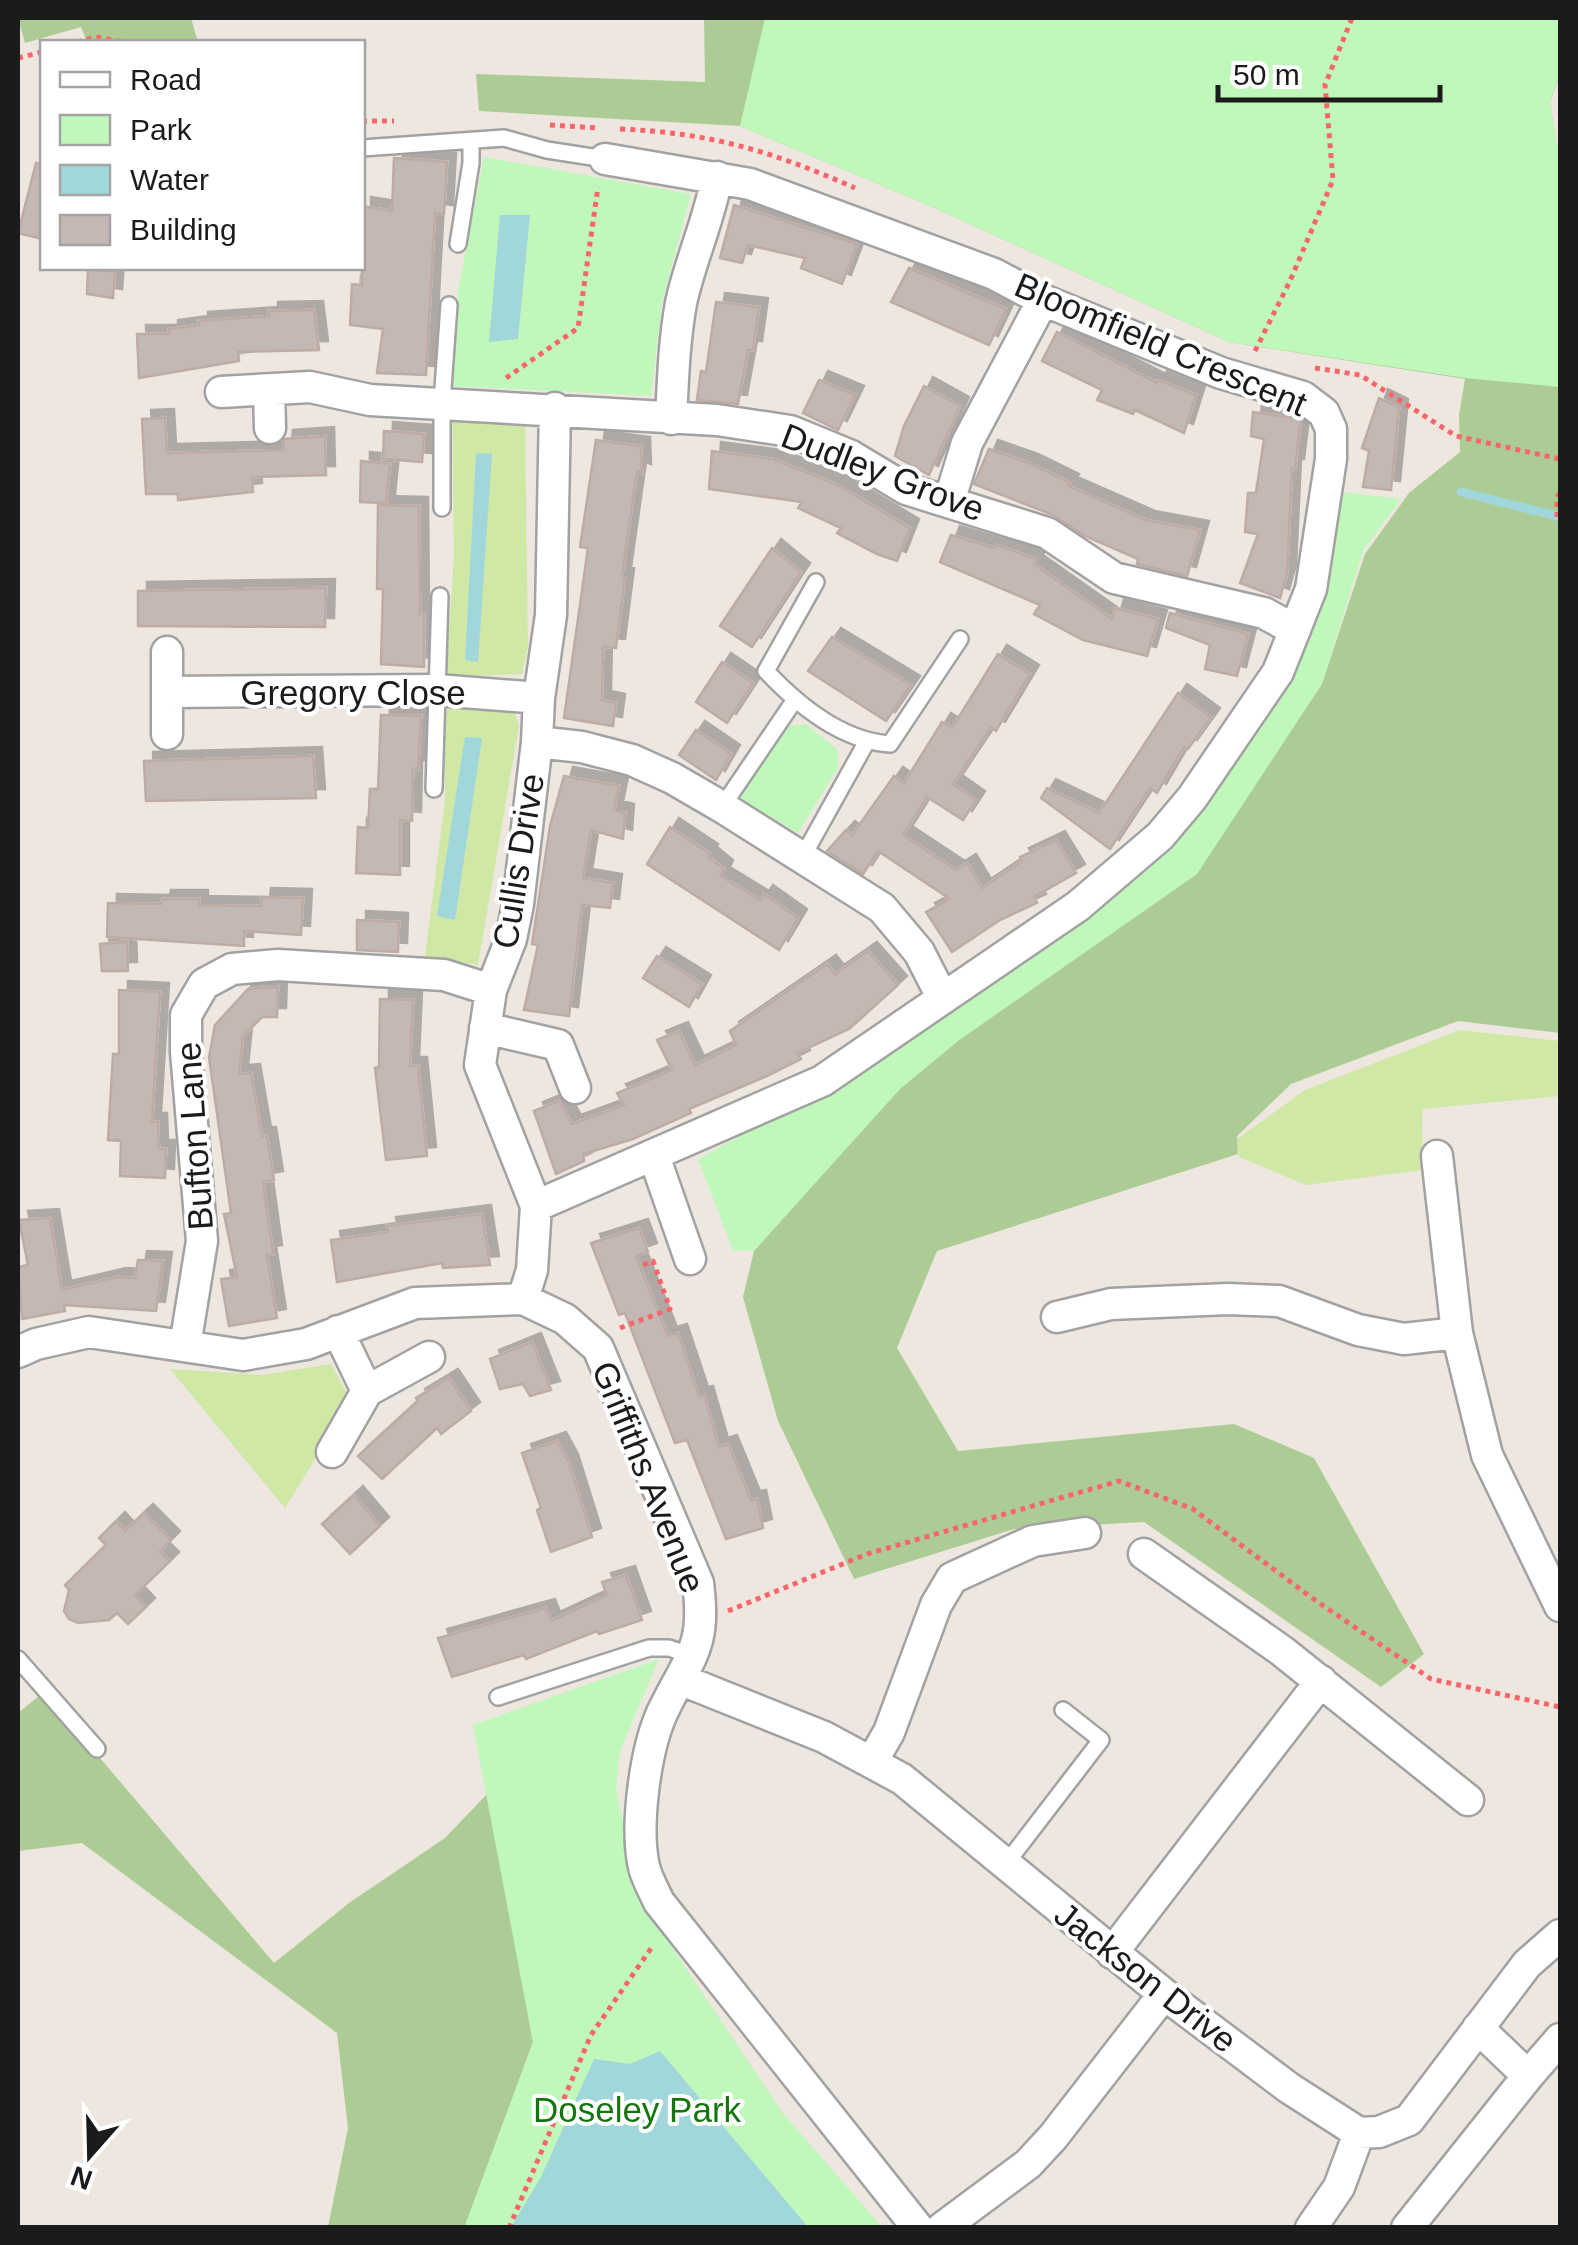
<svg xmlns="http://www.w3.org/2000/svg" width="1578" height="2245" font-family="Arial,sans-serif">
  <style>
    .grass { fill: #cfe8a6 }
    .forest { fill: #adcc95 }
    .park { fill: #c0f8bc }
    .water { fill: #a1d6db }
    .lines { fill: none; stroke-linecap: round; stroke-linejoin: round }
    .stream { stroke: #a1d6db; stroke-width: 9 }
    .building { fill: #c4b8b4; stroke: #beaba3; stroke-width: 2.5; filter: url(#shadow) }
    .service-casing { stroke: #a2a2a2; stroke-width: 20 }
    .minor-casing { stroke: #a2a2a2; stroke-width: 35 }
    .path { stroke: #f8666c; stroke-width: 5; stroke-dasharray: 5 5; stroke-linecap: butt }
    .service { stroke: #fff; stroke-width: 15 }
    .minor { stroke: #fff; stroke-width: 30 }
    .labels { text-anchor: middle; dominant-baseline: central; stroke-width: 8; stroke-linejoin: round; paint-order: stroke }
    .street-label { font-size: 35px; fill: #1b1b1b; stroke: #fff }
    .park-label { font-size: 35px; fill: #12760c; stroke: #fff }
  </style>
  <defs>
    <filter id="shadow"><feDropShadow dx="9" dy="-9" stdDeviation="0" flood-color="#0004"/></filter>
  </defs>
  <rect width="100%" height="100%" fill="#ede7e0"/>
  <path class="grass" d="M452 418 525 421 528 647 522 674 446 677 454 555Z
    M445 705H512L519 726 478 965 425 957 445 799Z
    M1460 1030 1560 1041V1096L1422 1109 1423 1170 1306 1185 1239 1157 1237 1139 1305 1090Z
    M331 1364 351 1401 285 1508 170 1369 262 1375Z"/>
  <path class="forest" d="M18 18H191L198 42H87L81 27 25 43Z
    M704 18H1560V75L1550 102 1560 163V1033L1458 1021 1291 1084 1237 1136 1238 1154 937 1251 897 1348 958 1451 1234 1424 1314 1458 1424 1654 1381 1687 1144 1522 1014 1529 854 1579 778 1421 743 1297 754 1251 906 1080 951 1040 1192 872 1322 684 1365 554 1409 493 1460 452 1459 415 1465 379 1229 342 928 205 740 126 479 111 476 74 705 82Z
    M44 1692 274 1963 349 1903 445 1838 489 1792 533 2042 466 2227H328L348 2128 337 2033 82 1843 18 1851V1713Z"/>
  <path class="park" d="M765 18H1560V73L1550 102 1560 163V387L1465 378 1229 342 928 205 740 126Z
    M484 157 691 194 662 302 651 396 451 386 458 291Z
    M1342 492 1401 499 1363 551 1322 684 1197 874 958 1041 900 1089 754 1251 733 1250 698 1159 875 1061 1099 903 1308 620Z
    M806 724 838 750V768L798 833 736 796 784 727Z
    M659 1659 620 1751 616 1790 641 1901 782 2112 882 2227 464 2228 533 2042 473 1725Z"/>
  <path class="water" d="M500 215H530L518 339 489 342Z
    M492 453 478 662 465 660 476 454Z
    M465 737 482 738 455 920 437 916Z
    M660 2051 808 2227H511L541 2177 594 2059 630 2064Z"/>
  <g class="lines">
    <path class="stream" d="M1461 492 1560 517"/>
  </g>
  <path class="building" d="M394 158 447 162 444 214 435 213 426 375 377 373 383 329 350 325 352 284 362 285V206L392 211Z
    M36 163 42 164V239L18 233Z
    M734 205 857 244 842 284 801 268 805 258 748 245 742 263 720 258Z
    M909 268 1006 309 989 345 891 302Z
    M88 270 115 271 113 298 87 294Z
    M716 302 759 307 753 350H748L738 404 697 400 701 371 706 372Z
    M314 310 319 350 238 352 239 361 139 378 137 334H169V329L199 325V321L269 316V311Z
    M1057 332 1157 383 1158 380 1196 395 1184 433 1135 410 1133 414 1097 400 1102 390 1042 361Z
    M819 380 855 395 838 430 803 413Z
    M924 386 960 406 929 475 895 456 904 426Z
    M1379 398 1399 408 1391 490 1363 487 1369 451 1362 448Z
    M1253 412 1301 419 1295 468H1292L1287 574 1280 598 1240 583 1258 534 1245 532 1248 493H1256L1264 439 1251 436Z
    M165 418 167 453 283 450 284 439 325 436 326 475 252 477 253 492 178 500V494H146L142 419Z
    M384 431 424 434 422 462 383 459Z
    M596 440 641 446 642 473 637 471 622 576 625 577 616 648 603 647 602 700 616 703 613 726 564 718 588 548 580 547Z
    M989 449 1029 463 1070 483 1068 486 1146 520 1200 530 1187 576 1137 564 1138 559 1085 536 1053 515 974 484Z
    M712 451 773 459 836 484 910 528 897 561 877 554 837 533 841 528 798 508 802 502 709 489Z
    M361 461 390 464 386 503 360 502Z
    M378 505 419 506 420 614H424V667L381 664 383 589H377Z
    M951 535 995 548 997 545 1036 559 1034 564 1112 619 1115 608 1158 619 1147 656 1083 640 1034 614 1040 605 940 562Z
    M772 548 801 572 752 647 720 626Z
    M326 588 325 627 138 626V591Z
    M1170 613 1248 634 1237 676 1205 669 1210 645 1166 628Z
    M832 637 911 685 886 721 808 671Z
    M998 654 1030 674 996 731 991 727 953 784 976 800 963 820 927 797 903 835 956 870 967 863 982 888 1022 861 1020 857 1056 840 1076 873 1034 897 1037 903 1000 920 952 952 926 912 950 899 878 851 863 874 827 851 846 830 852 835 894 776 904 783 942 722 952 728Z
    M722 662 753 683 727 723 696 702Z
    M1178 693 1211 717 1188 749 1184 747 1157 793 1150 788 1110 849 1041 798 1047 788 1099 813Z
    M381 715 421 716 418 769H413L412 821 400 820V875L356 873 358 827 368 828 370 789H378Z
    M696 730 731 754 716 780 679 755Z
    M313 756 316 798 146 801 144 761Z
    M564 776 619 786 614 810 625 813 623 839 591 830 583 878 613 883 610 908 582 905 569 1016 524 1010 538 945 532 944 550 826Z
    M670 827 709 853 708 856 724 869 721 876 760 900 764 894 798 918 779 950 647 864Z
    M262 897 303 898 301 935 244 931V946L107 937 108 903 161 904 162 899H199V905L261 906Z
    M357 920 399 922 398 952 357 950Z
    M127 942 128 971H102L100 944Z
    M868 951 898 985 849 1029 797 1053 801 1059 767 1076 689 1109 691 1113 633 1139 583 1154 584 1161 556 1174 534 1111 559 1101 572 1124 624 1105 617 1093 672 1070 657 1040 679 1031 695 1065 736 1045 730 1031 827 964 835 974Z
    M657 956 702 984 689 1007 643 978Z
    M278 987 277 1017H262L243 1036 239 1074 251 1073 262 1136H267L274 1180 263 1182 273 1254 267 1255 277 1318 229 1326 221 1279 237 1277 224 1214 231 1213 209 1057 215 1025 248 989Z
    M119 990 160 992 152 1122H158L159 1149H166L165 1178 120 1176 121 1141 108 1140 113 1054H119Z
    M380 999 413 1000 410 1066H418L427 1156 386 1160 375 1068 379 1067Z
    M482 1214 490 1265 443 1268 442 1263 337 1282 331 1240 388 1232 387 1226Z
    M50 1218 62 1290 117 1277 135 1278 138 1260 163 1261 156 1311 64 1305 65 1311 22 1319 18 1267 28 1265 19 1220Z
    M639 1228 648 1252 636 1256 668 1336 678 1333 699 1396 704 1395 719 1447 728 1444 751 1500 757 1499 763 1528 726 1539 687 1440 675 1443 625 1313 619 1315 591 1243Z
    M532 1342 551 1390 530 1396 523 1384 500 1389 490 1359Z
    M449 1378 471 1411 441 1434 437 1428 382 1479 358 1456 418 1401 416 1398Z
    M557 1441 569 1463 592 1537 551 1552 537 1510 541 1508 522 1453Z
    M354 1495 380 1526 350 1554 322 1524Z
    M144 1513 171 1540 160 1551 170 1561 135 1595 146 1607 128 1624 117 1613 109 1620 78 1623 69 1619 64 1611 69 1590 65 1585 106 1545 99 1538 116 1521 125 1531Z
    M626 1575 642 1620 599 1634 597 1631 526 1659 524 1655 452 1677 438 1638 546 1608 551 1621 607 1595 602 1582Z"/>
  <g class="lines">
    <defs>
      <path id="service" d="M362 148 504 138 547 150 605 159
        M458 244 471 163V141
        M442 508V402L449 305
        M816 582 766 671C798 705 842 741 890 744L960 639
        M434 789 440 596
        M722 807 794 701
        M802 858 866 743
        M18 1659 97 1749
        M498 1697 649 1648H669L693 1656
        M1005 1865 1101 1740 1063 1710"/>
      <path id="minor" d="M269 390 270 428
        M221 392 310 387 370 400 717 420 790 431 851 456 906 489 1047 533 1114 578 1264 613 1295 630
        M671 419C673 380 674 342 681 303 690 261 709 221 717 177
        M949 502 967 443 1043 300
        M167 652V734
        M168 692 437 690 539 698
        M537 742 582 747 632 760 672 778 722 807 882 908 919 952 942 997
        M485 1028 558 1045 575 1088
        M654 1156 690 1259
        M1437 1156 1457 1333 1487 1455 1560 1606
        M536 1206 822 1081 1078 906 1160 836 1192 798 1278 672 1311 589 1331 459V429L1324 413 1303 397 1221 373 1043 300 994 274 750 184 605 159
        M523 1299 532 1270 536 1206 480 1065 491 990 511 939 518 904 537 742 539 698 551 615 555 408
        M1057 1317 1111 1304 1228 1299 1279 1301 1358 1330 1404 1339 1457 1333
        M185 1346 202 1241 186 1052V1015L204 984 232 969 278 965 444 975 491 990
        M18 1352 36 1344 89 1332 243 1355 306 1344 415 1303 523 1299 565 1319 598 1348 698 1583C707 1649 688 1658 662 1713 645 1751 635 1827 644 1867 647 1879 654 1891 659 1902L918 2228
        M367 1391 429 1357
        M332 1452 367 1391 338 1331
        M1144 1554 1282 1651 1468 1800
        M682 1680 824 1737 902 1779 1164 1994 1289 2088 1359 2133 1379 2132 1409 2120 1527 1964 1560 1935
        M873 1760 889 1732 936 1605 952 1578 1033 1541 1085 1533
        M1112 1953 1321 1681
        M1528 2076 1560 2039
        M942 2228 1028 2164 1053 2137 1164 1994
        M1311 2228 1339 2187 1359 2133
        M1407 2228 1528 2076 1478 2028"/>
    </defs>
    <use href="#service" class="service-casing"/>
    <use href="#minor" class="minor-casing"/>
    <path class="path" d="M77 42 96 37 124 42
      M18 58 42 52
      M362 121H394
      M550 125 599 128
      M620 129C712 133 771 151 855 188
      M1255 351 1290 281 1333 180 1325 85 1352 18
      M1315 368 1360 375 1456 436 1560 459
      M506 378 578 328 598 187
      M1560 493 1557 497V520L1560 522
      M620 1328 670 1309 653 1261 640 1266
      M728 1611 867 1554 1119 1481 1193 1509 1312 1598 1431 1679 1560 1707
      M509 2228 591 2035 652 1947"/>
    <use href="#service" class="service"/>
    <use href="#minor" class="minor"/>
  </g>
  <g class="labels">
    <g class="street-label">
      <text transform="translate(1161 344) rotate(23)">Bloomfield Crescent</text>
      <text transform="translate(883 472) rotate(21)">Dudley Grove</text>
      <text x="353" y="692">Gregory Close</text>
      <text transform="translate(518 861) rotate(-81)">Cullis Drive</text>
      <text transform="translate(194 1136) rotate(-94)">Bufton Lane</text>
      <text transform="translate(649 1477) rotate(68)">Griffiths Avenue</text>
      <text transform="translate(1146 1977) rotate(38)">Jackson Drive</text>
    </g>
    <g class="park-label">
      <text x="637" y="2109">Doseley Park</text>
    </g>
  </g>
  <rect width="1578" height="2245" fill="none" stroke="#1b1b1b" stroke-width="40"/>
  <rect x="40" y="40" width="325" height="230" fill="#ffffff" stroke="#a4a4a4" stroke-width="2.5"/>
  <rect x="60" y="72" width="50" height="15" fill="#ffffff" stroke="#a4a4a4" stroke-width="2.5"/>
  <text x="130" y="90" font-size="30" fill="#1b1b1b">Road</text>
  <rect x="60" y="115" width="50" height="30" fill="#c0f8bc" stroke="#a4a4a4" stroke-width="2.5"/>
  <text x="130" y="140" font-size="30" fill="#1b1b1b">Park</text>
  <rect x="60" y="165" width="50" height="30" fill="#a1d6db" stroke="#a4a4a4" stroke-width="2.5"/>
  <text x="130" y="190" font-size="30" fill="#1b1b1b">Water</text>
  <rect x="60" y="215" width="50" height="30" fill="#c4b8b4" stroke="#a4a4a4" stroke-width="2.5"/>
  <text x="130" y="240" font-size="30" fill="#1b1b1b">Building</text>
  <g transform="translate(90 2155) rotate(200)" stroke="#ffffff" stroke-width="8" paint-order="stroke">
  <path d="M0-8L18 38L0 25L-18 38Z" fill="#1b1b1b"/>
  <text y="-15" font-size="28" font-weight="bold" text-anchor="middle" fill="#1b1b1b">N</text>
  </g>
  <path d="M1218 85v15h222v-15" fill="none" stroke="#1b1b1b" stroke-width="5"/>
  <text x="1233" y="85" font-size="30" fill="#1b1b1b" stroke="#ffffff" stroke-width="8" paint-order="stroke">50 m</text>
</svg>
